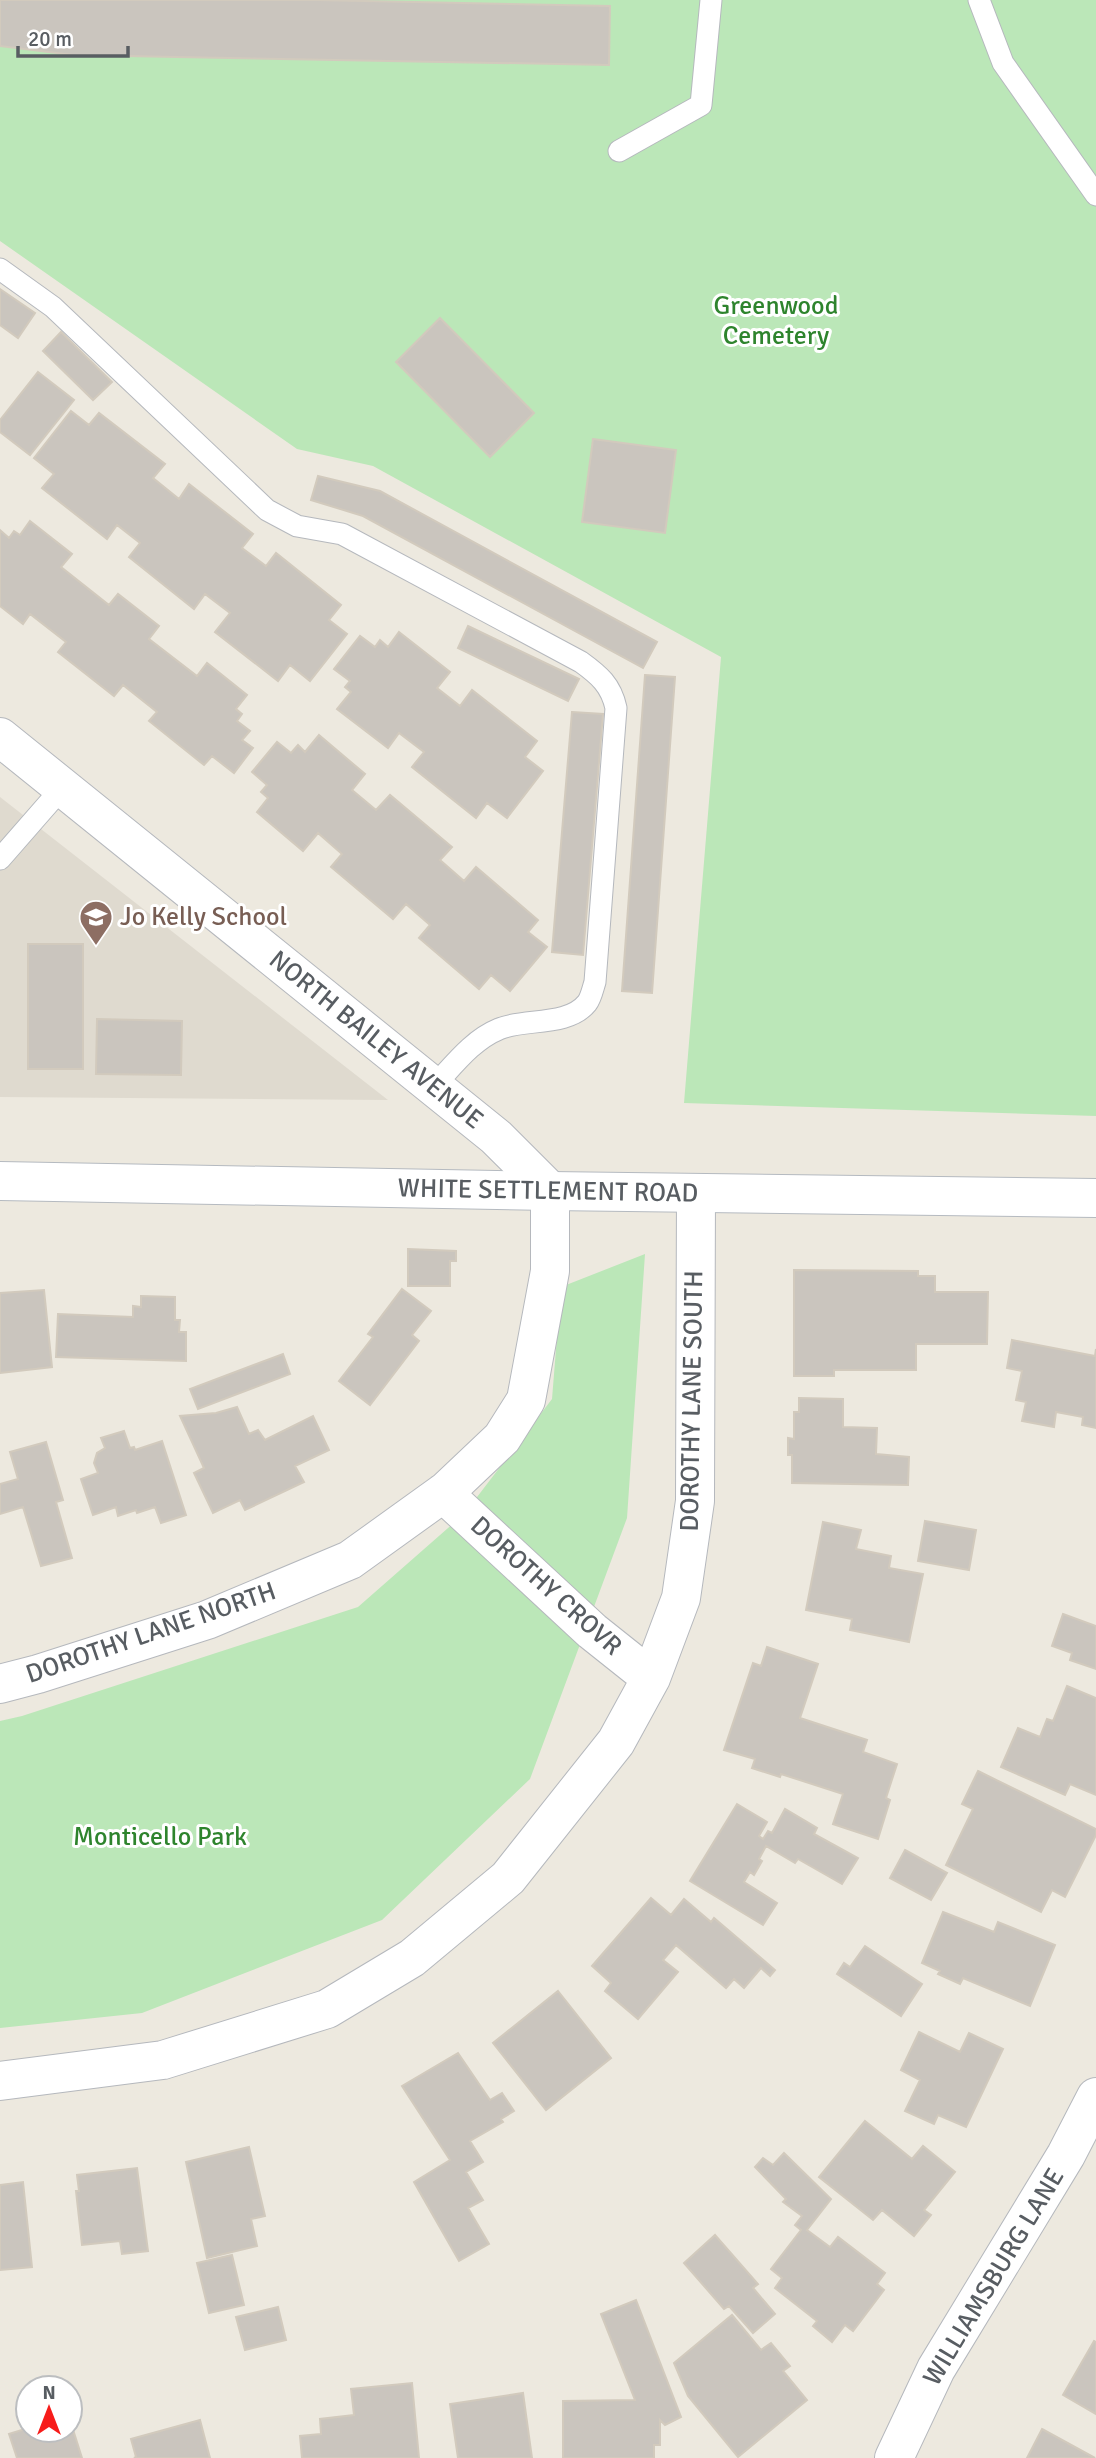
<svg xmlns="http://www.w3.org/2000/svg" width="1096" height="2458" font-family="Signika,sans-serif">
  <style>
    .education { fill: #dfdacf }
    .green { fill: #bbe7b8 }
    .building { fill: #cac5be; stroke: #d2cabd; stroke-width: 2 }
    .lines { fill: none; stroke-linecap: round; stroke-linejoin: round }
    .lane-casing { stroke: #b5b8bd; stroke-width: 23 }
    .street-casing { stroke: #b5b8bd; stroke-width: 40 }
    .secondary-casing { stroke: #b5bac0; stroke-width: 40 }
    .lane { stroke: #fff; stroke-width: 21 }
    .street { stroke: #fff; stroke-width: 38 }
    .secondary { stroke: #fff; stroke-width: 38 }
    .labels { text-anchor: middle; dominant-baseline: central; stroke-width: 6; stroke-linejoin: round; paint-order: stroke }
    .park-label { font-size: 26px; fill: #2e842d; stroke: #fff }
    .education-label { font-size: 26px; fill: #785e54; stroke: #fff; text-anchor: start }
    .street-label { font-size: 26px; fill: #585d62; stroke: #fff }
  </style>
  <rect width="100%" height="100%" fill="#ede9df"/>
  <path class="education" d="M0 797 388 1100 0 1097Z"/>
  <path class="green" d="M0 0H1096V1116L684 1103 721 657 373 466 297 449 0 241Z
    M645 1254 627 1518 530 1779 382 1920 142 2013 0 2028V1721L22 1716 358 1607 464 1514 552 1399 561 1287Z"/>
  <path class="building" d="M0 0H316L610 6 609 65 73 55 0 46Z
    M0 289 35 313 18 338 0 325Z
    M440 318 534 413 490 457 396 362Z
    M61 332 112 382 93 400 43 351Z
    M38 372 74 400 30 455 0 432V420Z
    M71 411 89 425 99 413 165 464 153 478 179 499 189 484 253 534 242 548 266 566 276 553 341 605 329 620 347 634 310 681 290 665 278 681 215 632 230 613 205 594 194 609 129 557 140 543 117 525 107 539 42 488 54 474 34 458Z
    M593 439 676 450 665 533 582 522Z
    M318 476 380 491 657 642 643 668 363 516 311 500Z
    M30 521 72 554 61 567 109 605 118 594 159 626 149 639 197 676 207 663 247 695 236 709 242 714 237 721 250 731 242 740 253 748 234 773 212 756 204 765 149 721 157 712 123 685 114 696 58 652 66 642 30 614 23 624 0 606V530L9 538 14 531 20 535Z
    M468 626 579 679 568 701 458 648Z
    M399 632 450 672 437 688 460 706 472 690 537 741 525 757 543 771 507 818 487 803 476 818 412 767 424 752 399 733 388 748 337 709 351 692 345 687 350 681 334 669 360 636 375 647 380 640 388 647Z
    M645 675 675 677 652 993 622 991Z
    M572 712 603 714 583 955 552 952Z
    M319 735 365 774 352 790 376 810 390 795 452 847 440 860 464 881 476 867 538 920 528 932 547 947 510 991 491 975 479 989 419 938 430 925 406 904 393 919 331 867 342 854 318 833 303 851 257 812 268 798 261 792 267 785 252 772 277 742 291 753 298 745 305 752Z
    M28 944H83V1069H28Z
    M97 1019 182 1021 181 1075 96 1074Z
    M408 1249 456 1251V1261H450V1286H408Z
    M794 1270 918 1271V1276H935V1292H988L987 1344H916V1370H834V1376H794Z
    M402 1289 431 1311 412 1335 419 1341 370 1405 339 1381 373 1337 368 1334Z
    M44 1290 52 1367 0 1373V1293Z
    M141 1296 175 1297V1320H180L179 1332H186V1361L56 1357 58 1314 133 1317V1306L141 1307Z
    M1012 1340 1095 1356 1096 1349V1428L1082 1425 1083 1417 1056 1412 1054 1427 1022 1421 1026 1402 1016 1400 1022 1371 1007 1368Z
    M283 1354 290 1374 198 1409 190 1389Z
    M799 1398 843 1399V1427L877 1428 876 1454 909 1457 908 1485 792 1483V1455H788V1438L794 1439V1412H799Z
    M237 1407 249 1434 258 1430 265 1440 313 1416 329 1450 295 1466 304 1482 245 1510 240 1500 213 1513 194 1473 204 1468 180 1416 216 1413Z
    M124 1431 130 1448 134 1447 135 1450 162 1441 186 1515 161 1523 155 1507 137 1513 136 1510 118 1516 116 1507 93 1515 81 1479 98 1473 94 1463 97 1453 105 1448 101 1438Z
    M46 1442 63 1500 56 1502 72 1558 41 1566 23 1507 0 1514V1484L18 1479 10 1452Z
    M925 1521 976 1530 969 1570 918 1561Z
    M823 1522 861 1530 856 1549 891 1556 889 1568 923 1574 909 1642 850 1630 852 1619 806 1610Z
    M1063 1614 1096 1626V1669L1070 1660 1072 1653 1052 1646Z
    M767 1647 818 1664 800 1718 867 1740 863 1752 897 1764 886 1798 890 1800 878 1839 833 1824 843 1794 781 1774 780 1777 752 1768 755 1759 724 1750 753 1663 761 1666Z
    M1067 1686 1096 1698V1795L1070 1784 1065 1795 1001 1767 1018 1728 1040 1737 1047 1719 1053 1721Z
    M978 1771 1096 1829V1835L1065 1897 1052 1890 1041 1912 946 1865 973 1809 962 1804Z
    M737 1804 767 1822 759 1836 763 1839 768 1831 772 1833 785 1809 817 1828 814 1834 858 1858 842 1884 798 1859 795 1863 766 1846 759 1859 762 1861 754 1875 750 1872 744 1882 777 1903 763 1925 690 1881Z
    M905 1850 947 1873 931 1900 890 1878Z
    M651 1898 671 1915 684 1899 711 1922 714 1918 775 1970 770 1976 761 1968 744 1988 734 1979 726 1988 676 1945 663 1960 678 1972 638 2019 605 1991 611 1983 592 1966Z
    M943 1912 994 1932 998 1922 1055 1945 1030 2006 963 1978 960 1984 938 1974 940 1971 922 1963Z
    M865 1946 922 1984 901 2016 837 1974 844 1963 850 1967Z
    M558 1991 611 2058 546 2110 493 2043Z
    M919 2032 960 2052 969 2033 1003 2049 966 2127 938 2115 934 2124 905 2111 920 2080 901 2070Z
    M458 2053 490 2100 502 2093 514 2111 501 2119 503 2122 470 2141 483 2162 466 2172 483 2200 468 2208 489 2244 459 2261 414 2182 450 2160 402 2086Z
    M865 2121 912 2159 923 2146 955 2172 924 2210 931 2215 914 2236 882 2210 873 2220 819 2177Z
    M249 2147 265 2216 251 2219 257 2246 207 2258 186 2162Z
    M784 2153 831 2199 807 2230 830 2247 838 2237 885 2273 877 2284 884 2290 853 2331 845 2325 832 2342 813 2326 817 2321 775 2288 782 2278 771 2269 801 2230 795 2225 802 2216 783 2202 786 2199 755 2167 763 2158 773 2165Z
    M137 2168 148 2251 122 2254 120 2241 82 2245 76 2191H79L77 2175Z
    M23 2182 32 2267 0 2270V2185Z
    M715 2235 758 2284 753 2288 775 2314 753 2333 729 2306 724 2309 684 2263Z
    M232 2255 244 2305 209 2313 197 2263Z
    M636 2300 681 2417 665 2425 660 2420V2445H654V2458H563V2401L635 2400 601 2314Z
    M278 2307 286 2340 245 2350 236 2317Z
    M732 2315 761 2350 771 2343 790 2366 783 2371 807 2400 738 2457 688 2396 674 2363Z
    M1094 2341 1096 2342V2414L1063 2395Z
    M412 2383 419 2458H302L300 2436 321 2434 320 2419 354 2415 351 2389Z
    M523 2393 532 2458H458L450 2404Z
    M70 2420 82 2458H17L9 2434 28 2428V2430H70Z
    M200 2420 210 2458H134L136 2457 131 2439Z
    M1042 2429 1095 2458H1027Z"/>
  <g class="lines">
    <defs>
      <path id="lane" d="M979 0 1003 63 1096 195
        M619 151 701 105 711 0
        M0 269 53 307 267 510 297 526 342 534 581 662C599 675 611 685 616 708L595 982C593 988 591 998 587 1003 568 1027 523 1018 499 1029 472 1040 453 1066 433 1087
        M0 859 62 788"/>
      <path id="street" d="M0 737 496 1137 550 1191V1271L526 1400 502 1438 446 1491 350 1560 207 1620 38 1674 0 1684
        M443 1493 592 1631 651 1678
        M0 2081 163 2060 327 2009 412 1958 508 1878 616 1742 651 1678 681 1598 695 1501 696 1193
        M894 2458 936 2369 1066 2155 1096 2097"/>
      <path id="secondary" d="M0 1181 550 1191 1096 1198"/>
    </defs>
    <use href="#lane" class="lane-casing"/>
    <use href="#street" class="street-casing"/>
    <use href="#secondary" class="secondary-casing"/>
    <use href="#lane" class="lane"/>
    <use href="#street" class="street"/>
    <use href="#secondary" class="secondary"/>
  </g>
  <defs>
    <symbol id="school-pin" viewBox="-11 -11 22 30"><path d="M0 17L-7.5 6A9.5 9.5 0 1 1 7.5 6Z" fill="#8d6e63" stroke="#fff"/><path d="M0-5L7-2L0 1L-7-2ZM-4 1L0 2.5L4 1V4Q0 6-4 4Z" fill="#fff"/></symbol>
  </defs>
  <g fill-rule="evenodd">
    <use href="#school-pin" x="77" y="898" width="38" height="52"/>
  </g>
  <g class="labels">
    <g class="park-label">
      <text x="776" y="306">Greenwood<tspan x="776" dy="30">Cemetery</tspan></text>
      <text x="160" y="1837">Monticello Park</text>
    </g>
    <g class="education-label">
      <text x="120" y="917">Jo Kelly School</text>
    </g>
    <g class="street-label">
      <text transform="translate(376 1040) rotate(39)">NORTH BAILEY AVENUE</text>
      <text transform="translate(548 1191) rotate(1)">WHITE SETTLEMENT ROAD</text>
      <text transform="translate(692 1401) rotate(-89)">DOROTHY LANE SOUTH</text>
      <text transform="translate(546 1586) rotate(42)">DOROTHY CROVR</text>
      <text transform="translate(151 1633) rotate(-19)">DOROTHY LANE NORTH</text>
      <text transform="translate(994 2277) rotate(-59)">WILLIAMSBURG LANE</text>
    </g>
  </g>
  <g transform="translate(49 2409)"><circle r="33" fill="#ffffff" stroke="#bcbec0" stroke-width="2"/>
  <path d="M0-5L12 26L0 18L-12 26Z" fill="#f71c1a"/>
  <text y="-10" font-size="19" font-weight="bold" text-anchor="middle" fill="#585d62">N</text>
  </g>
  <path d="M18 46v10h110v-10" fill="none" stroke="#585d62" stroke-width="3.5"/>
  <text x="28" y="46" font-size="21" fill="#585d62" stroke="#ffffff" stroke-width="5" paint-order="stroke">20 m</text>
</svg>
